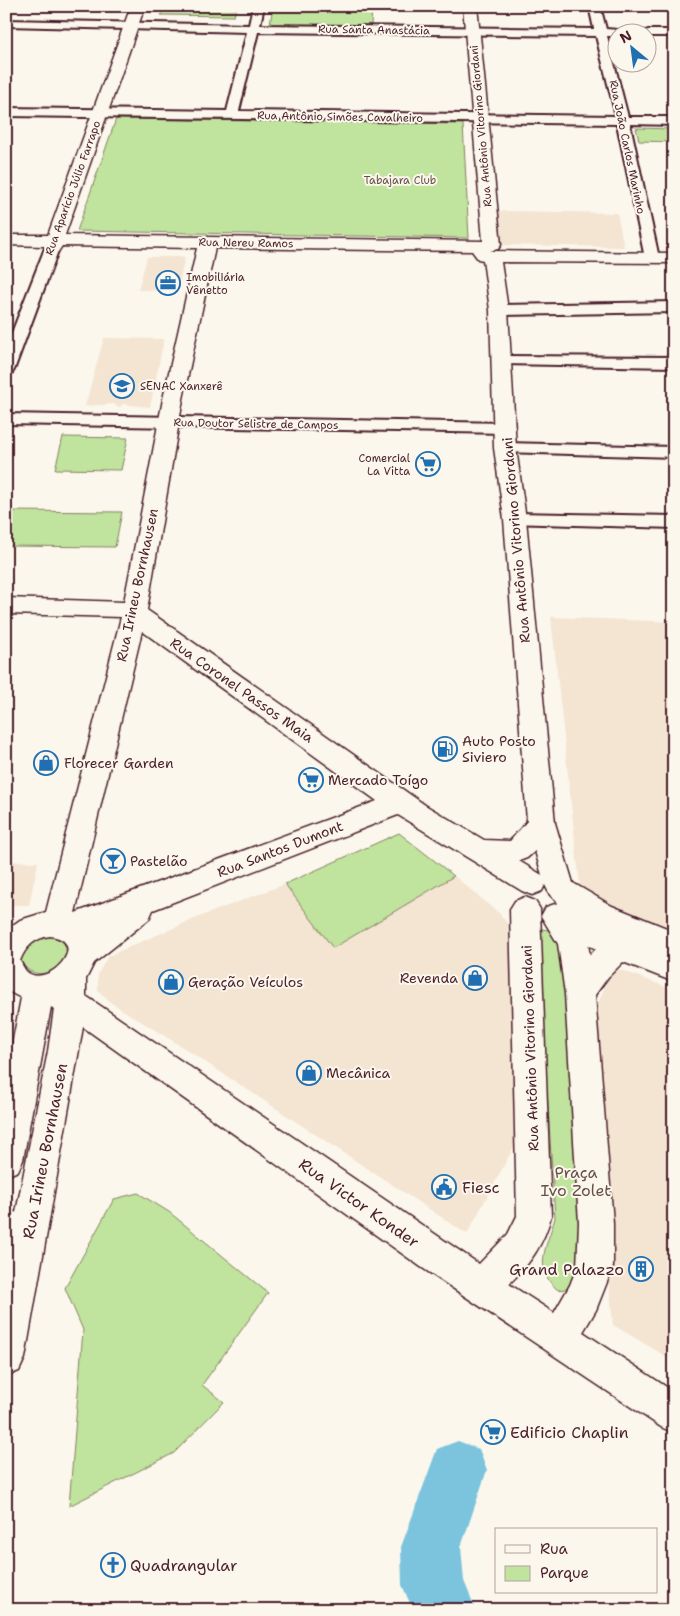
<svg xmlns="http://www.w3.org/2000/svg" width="680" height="1616" font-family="'Shantell Sans',sans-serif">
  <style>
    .built { fill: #f4e4d2 }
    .green { fill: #c0e39d; stroke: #858164 }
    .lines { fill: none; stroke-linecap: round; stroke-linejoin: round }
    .river { fill: #7cc4dd; fill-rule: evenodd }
    .street-casing { stroke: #4a1f2b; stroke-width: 4 }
    .secondary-casing { stroke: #4a1f2b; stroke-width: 3 }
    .street { fill: #fbf7ec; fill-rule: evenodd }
    .secondary { fill: #fbf7ec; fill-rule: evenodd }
    .labels { text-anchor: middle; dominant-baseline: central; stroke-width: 4; stroke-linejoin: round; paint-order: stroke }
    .far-street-label { font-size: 11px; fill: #4a1f2b; stroke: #fbf7ec }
    .far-park-label { font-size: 11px; fill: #685048; stroke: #fbf7ec }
    .far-poi-label { font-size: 11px; fill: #4a1f2b; stroke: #fbf7ec; text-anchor: start }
    .street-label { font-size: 14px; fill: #4a1f2b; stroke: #fbf7ec }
    .poi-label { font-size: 14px; fill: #4a1f2b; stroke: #fbf7ec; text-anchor: start }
    .near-street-label { font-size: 16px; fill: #4a1f2b; stroke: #fbf7ec }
    .near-park-label { font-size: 16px; fill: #685048; stroke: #fbf7ec }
    .near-poi-label { font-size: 16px; fill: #4a1f2b; stroke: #fbf7ec; text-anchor: start }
  </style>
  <rect width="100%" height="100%" fill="#fbf7ec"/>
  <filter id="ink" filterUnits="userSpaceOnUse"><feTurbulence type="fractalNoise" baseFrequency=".02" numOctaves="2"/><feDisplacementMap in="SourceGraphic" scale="10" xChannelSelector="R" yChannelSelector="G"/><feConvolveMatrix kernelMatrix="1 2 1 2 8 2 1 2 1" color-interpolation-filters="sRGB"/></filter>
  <g filter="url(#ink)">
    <path class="built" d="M496 211 617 213 624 247 499 245Z
      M147 257H185L177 291 138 290Z
      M104 338 164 339 150 407 122 404 121 407 115 406V404L85 406Z
      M551 617 674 622V928L613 907 580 886Z
      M6 861 38 862 29 905H6Z
      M454 876 500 914 513 931 518 1139 467 1234 184 1048 110 1002 98 990V974L108 956 204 915 285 884 334 947Z
      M613 967 674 990V1361L613 1325 594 1116 595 1011Z"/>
    <path class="green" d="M164 6H237L234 16 161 15Z
      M273 6H372L371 25 270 24Z
      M116 119 463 124 469 238 77 231Z
      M636 128 674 129V142L639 141Z
      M63 437 128 438 121 470 55 469Z
      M6 511 122 512 115 547 6 546Z
      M399 833 454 876 333 948 285 884Z
      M542 929 548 930 568 943 600 1182 572 1288 558 1290C532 1269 547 1246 555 1218L537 933Z
      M48 935C90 944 49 989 26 968 17 959 22 952 27 943Z
      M138 1193 169 1212 268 1293 202 1385 224 1402 174 1453 69 1506 83 1330 65 1288 114 1199Z"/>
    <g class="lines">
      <path class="river" d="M458 1441 479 1449 487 1470 461 1547 464 1581 476 1610H413L402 1585 401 1547 437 1449Z"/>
      <defs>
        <path id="street" d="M253 6H264L260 25 594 29 589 6H600L606 29 618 30 623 32H618V36H607L628 117H674V125L630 124 659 258 657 261H647L645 258 617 124 6 116V108L227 111 247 32 6 26V20L249 25ZM258 32 596 36 616 116 239 111Z
          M648 30H674V36H648V32H643Z
          M52 244 57 245 59 248 14 370 12 373 6 375V348L45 248 47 245Z
          M674 302V312L499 315 494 313 491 310 494 307 499 305Z
          M502 356 674 357V367L496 364 494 361 496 358Z
          M6 414 505 423 511 424 514 428 511 432 505 433 6 424Z
          M505 443 674 447V457L499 452 496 448 499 444Z
          M515 513 674 516V528L509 523 506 519 509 515Z
          M6 1212 30 1213 40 1217 44 1227 40 1237 30 1241 6 1240Z"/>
        <path id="secondary" d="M131 6H145L65 235 483 241 463 6H477L501 245 498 249 490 251 674 253V263L501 262 508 310 516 448 526 519 555 823 573 883 612 906 674 931V982L623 962 608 977 595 995 613 1223V1267L596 1310 583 1332 674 1392V1433L661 1427 421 1267 83 1027 25 1358 19 1371 6 1376V1263L48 1051 54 1009 51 1007 23 1160 18 1171 6 1176V1077L21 998 6 990V930L20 920 46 912 121 617 6 614V598L124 602 163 399 197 248 62 246 58 252 52 253 46 252 44 246 6 245V235H48ZM215 248 472 251 478 259 483 260 490 310 494 448 504 519 527 821 510 841 484 840 425 805 147 610 183 399ZM142 631 377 801 75 913ZM398 815 522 891 532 895 542 891 545 885 550 895 558 903 546 907 541 916 558 944 565 994 579 1223 577 1267 570 1285 554 1313 509 1284C530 1264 544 1244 551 1216L540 909 535 901 525 897 515 901 510 909 517 1216 508 1234 479 1264 86 996V979L94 963 149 919 153 910ZM535 851 542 875 519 861 527 858ZM50 936C93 941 46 991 26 971 24 969 22 964 20 961 25 947 35 938 50 936ZM588 945 596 949 590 955Z"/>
      </defs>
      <use href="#street" class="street-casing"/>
      <use href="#secondary" class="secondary-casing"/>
      <use href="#street" class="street"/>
      <use href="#secondary" class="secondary"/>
    </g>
  </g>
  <defs>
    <symbol id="office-ring" viewBox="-11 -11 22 22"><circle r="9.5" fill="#fbf7ec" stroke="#1f6fb2" stroke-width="1.5"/><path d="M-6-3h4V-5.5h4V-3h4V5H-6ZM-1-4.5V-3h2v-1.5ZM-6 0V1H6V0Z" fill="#1f6fb2"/></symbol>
    <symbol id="university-ring" viewBox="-11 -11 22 22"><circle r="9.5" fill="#fbf7ec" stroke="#1f6fb2" stroke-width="1.5"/><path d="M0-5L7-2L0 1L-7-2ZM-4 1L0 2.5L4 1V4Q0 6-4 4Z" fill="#1f6fb2"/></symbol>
    <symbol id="supermarket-ring" viewBox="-11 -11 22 22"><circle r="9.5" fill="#fbf7ec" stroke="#1f6fb2" stroke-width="1.5"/><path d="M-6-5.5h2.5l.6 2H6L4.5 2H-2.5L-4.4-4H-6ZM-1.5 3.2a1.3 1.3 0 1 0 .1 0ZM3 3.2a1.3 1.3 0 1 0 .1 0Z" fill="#1f6fb2"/></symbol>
    <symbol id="fuel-ring" viewBox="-11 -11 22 22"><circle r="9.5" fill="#fbf7ec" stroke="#1f6fb2" stroke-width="1.5"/><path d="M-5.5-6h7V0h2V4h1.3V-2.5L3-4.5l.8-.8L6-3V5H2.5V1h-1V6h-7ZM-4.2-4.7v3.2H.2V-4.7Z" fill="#1f6fb2"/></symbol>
    <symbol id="shop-ring" viewBox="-11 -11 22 22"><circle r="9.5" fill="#fbf7ec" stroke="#1f6fb2" stroke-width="1.5"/><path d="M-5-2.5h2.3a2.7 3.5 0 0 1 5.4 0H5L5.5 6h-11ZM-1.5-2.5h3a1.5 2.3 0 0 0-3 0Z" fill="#1f6fb2"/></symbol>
    <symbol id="bar-ring" viewBox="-11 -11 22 22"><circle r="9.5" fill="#fbf7ec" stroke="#1f6fb2" stroke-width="1.5"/><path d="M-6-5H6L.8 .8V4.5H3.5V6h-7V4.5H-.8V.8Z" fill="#1f6fb2"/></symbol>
    <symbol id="civic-ring" viewBox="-11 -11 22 22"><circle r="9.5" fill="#fbf7ec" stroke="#1f6fb2" stroke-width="1.5"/><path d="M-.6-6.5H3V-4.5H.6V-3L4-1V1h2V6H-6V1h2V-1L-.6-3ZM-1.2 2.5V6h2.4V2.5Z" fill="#1f6fb2"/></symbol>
    <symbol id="building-ring" viewBox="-11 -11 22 22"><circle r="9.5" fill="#fbf7ec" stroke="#1f6fb2" stroke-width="1.5"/><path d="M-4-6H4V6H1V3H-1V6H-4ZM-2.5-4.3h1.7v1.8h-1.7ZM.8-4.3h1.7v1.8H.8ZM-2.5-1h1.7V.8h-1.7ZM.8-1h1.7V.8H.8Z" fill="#1f6fb2"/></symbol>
    <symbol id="church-ring" viewBox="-11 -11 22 22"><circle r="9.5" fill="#fbf7ec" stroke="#1f6fb2" stroke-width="1.5"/><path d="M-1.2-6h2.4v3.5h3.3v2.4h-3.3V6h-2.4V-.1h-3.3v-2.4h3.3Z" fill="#1f6fb2"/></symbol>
  </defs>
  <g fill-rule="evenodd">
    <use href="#office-ring" x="154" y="269" width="28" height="28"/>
    <use href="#university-ring" x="108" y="372" width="28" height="28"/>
    <use href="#supermarket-ring" x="414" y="450" width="28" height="28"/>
    <use href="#fuel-ring" x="431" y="735" width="28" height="28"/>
    <use href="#shop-ring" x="32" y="749" width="28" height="28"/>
    <use href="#supermarket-ring" x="297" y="766" width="28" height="28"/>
    <use href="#bar-ring" x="99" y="847" width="28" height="28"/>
    <use href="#shop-ring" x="461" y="964" width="28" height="28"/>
    <use href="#shop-ring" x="157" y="968" width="28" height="28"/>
    <use href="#shop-ring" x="295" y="1059" width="28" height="28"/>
    <use href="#civic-ring" x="430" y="1173" width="28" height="28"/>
    <use href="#building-ring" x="627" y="1255" width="28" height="28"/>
    <use href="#supermarket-ring" x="479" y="1418" width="28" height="28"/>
    <use href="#church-ring" x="99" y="1551" width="28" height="28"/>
  </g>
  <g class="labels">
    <g class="far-street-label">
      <text transform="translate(374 30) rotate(1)">Rua Santa Anastácia</text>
      <text transform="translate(340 117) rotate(1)">Rua Antônio Simões Cavalheiro</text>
      <text transform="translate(481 126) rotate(-95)">Rua Antônio Vitorino Giordani</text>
      <text transform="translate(627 147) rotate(78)">Rua João Carlos Marinho</text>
      <text transform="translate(73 188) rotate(-70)">Rua Aparício Júlio Farrapo</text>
      <text transform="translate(246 243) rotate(1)">Rua Nereu Ramos</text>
      <text transform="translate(256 424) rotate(1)">Rua Doutor Selistre de Campos</text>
    </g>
    <g class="far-park-label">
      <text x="400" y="180">Tabajara Club</text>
    </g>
    <g class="far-poi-label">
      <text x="186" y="277">Imobiliária<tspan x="186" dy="13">Vênetto</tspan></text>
      <text x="140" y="386">SENAC Xanxerê</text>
      <text x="410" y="458" text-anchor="end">Comercial<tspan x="410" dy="13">La Vitta</tspan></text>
    </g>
    <g class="street-label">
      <text transform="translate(516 540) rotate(-95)">Rua Antônio Vitorino Giordani</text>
      <text transform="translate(137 585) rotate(-78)">Rua Irineu Bornhausen</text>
      <text transform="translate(242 690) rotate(35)">Rua Coronel Passos Maia</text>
      <text transform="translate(280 849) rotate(-21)">Rua Santos Dumont</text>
      <text transform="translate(530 1048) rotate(-92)">Rua Antônio Vitorino Giordani</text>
    </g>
    <g class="poi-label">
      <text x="462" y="741">Auto Posto<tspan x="462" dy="16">Siviero</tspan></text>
      <text x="64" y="763">Florecer Garden</text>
      <text x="328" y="780">Mercado Toígo</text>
      <text x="130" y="861">Pastelão</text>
      <text x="458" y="978" text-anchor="end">Revenda</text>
      <text x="188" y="982">Geração Veículos</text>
      <text x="326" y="1073">Mecânica</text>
    </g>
    <g class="near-street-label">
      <text transform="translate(45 1151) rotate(-79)">Rua Irineu Bornhausen</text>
      <text transform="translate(359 1203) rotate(35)">Rua Victor Konder</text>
    </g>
    <g class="near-park-label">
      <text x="576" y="1172">Praça<tspan x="576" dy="18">Ivo Zolet</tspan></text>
    </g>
    <g class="near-poi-label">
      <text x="462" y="1187">Fiesc</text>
      <text x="624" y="1269" text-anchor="end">Grand Palazzo</text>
      <text x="510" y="1432">Edificio Chaplin</text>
      <text x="130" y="1565">Quadrangular</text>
    </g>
  </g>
  <rect width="680" height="1616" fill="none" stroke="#fbf7ec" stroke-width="25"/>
  <rect x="12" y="12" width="655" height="1591" fill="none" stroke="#4a1f2b" stroke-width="2" filter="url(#ink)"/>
  <rect x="495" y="1528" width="162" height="65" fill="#fbf7ec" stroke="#b4a19f"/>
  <rect x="505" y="1545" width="25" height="8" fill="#fbf7ec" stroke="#b4a19f"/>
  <text x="540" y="1554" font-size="15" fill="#4a1f2b">Rua</text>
  <rect x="505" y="1566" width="25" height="15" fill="#c0e39d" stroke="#b4a19f"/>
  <text x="540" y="1578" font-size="15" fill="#4a1f2b">Parque</text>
  <g transform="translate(632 48) rotate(331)"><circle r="24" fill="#fbf7ec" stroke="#b4a19f"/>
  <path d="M0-4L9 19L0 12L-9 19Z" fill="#1f6fb2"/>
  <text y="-8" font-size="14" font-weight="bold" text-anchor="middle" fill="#4a1f2b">N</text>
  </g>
</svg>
